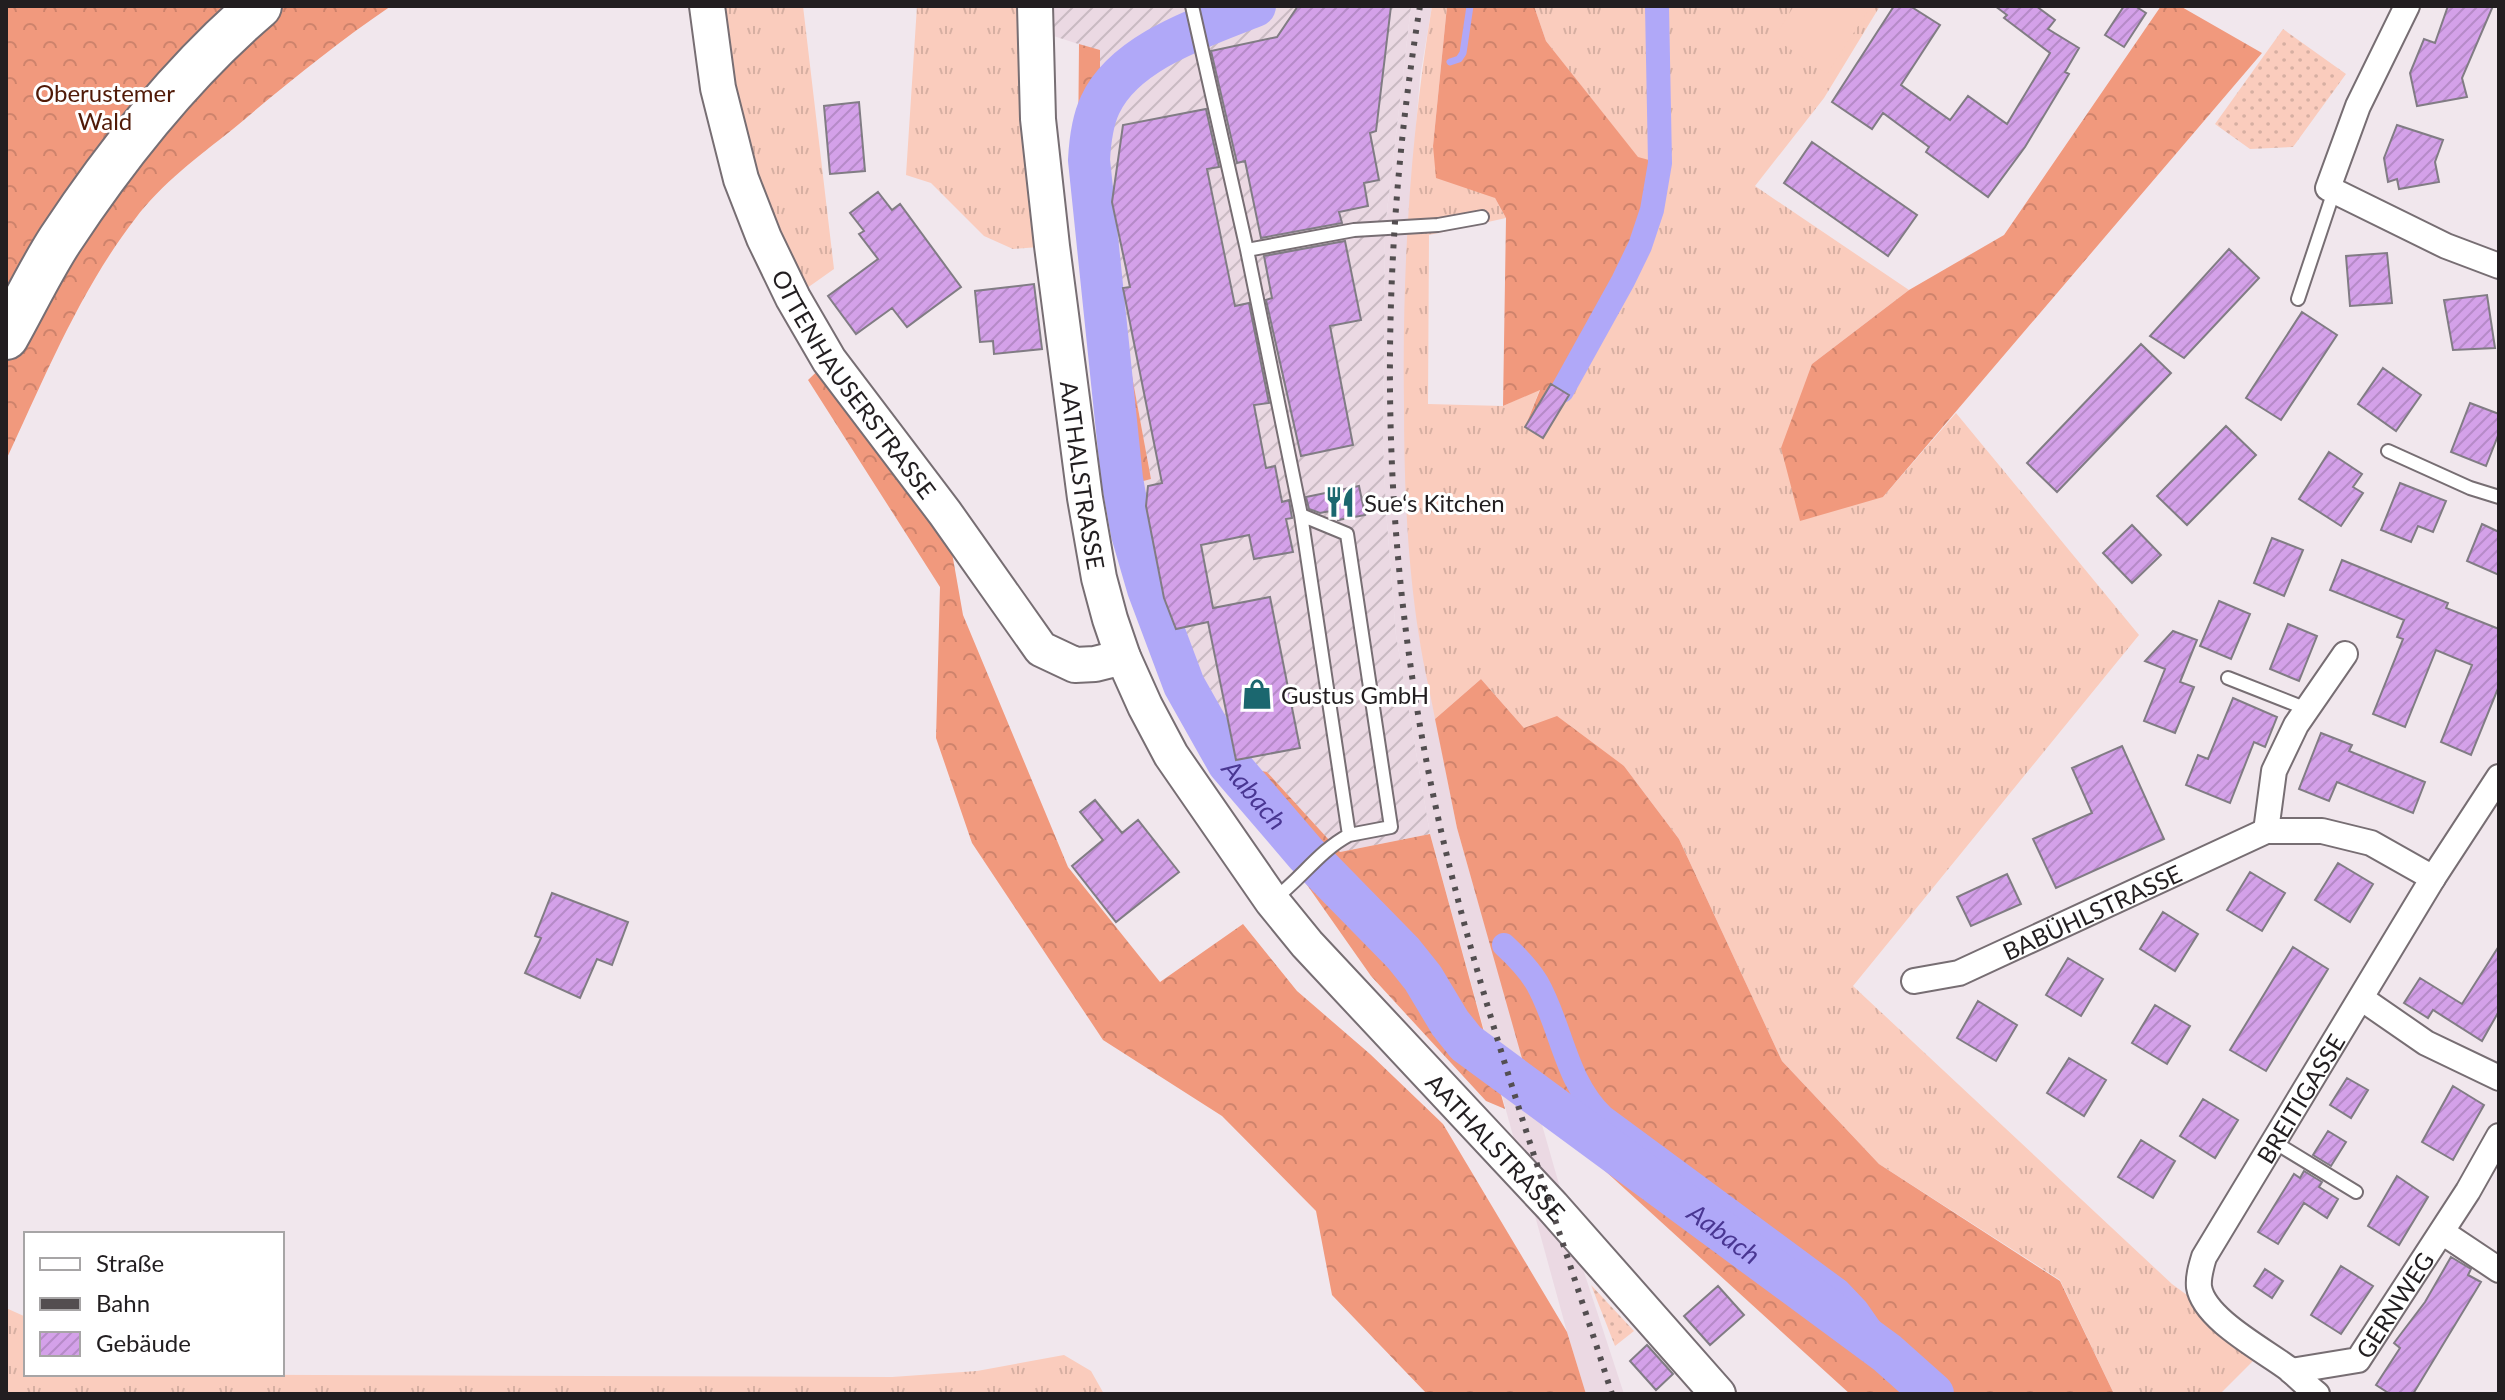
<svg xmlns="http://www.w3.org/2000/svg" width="2505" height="1400" font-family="Lato,sans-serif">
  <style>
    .built { fill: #ebd9e3 }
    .industrial { fill: url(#industrial-furrows) }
    .grass { fill: url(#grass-tufts) }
    .forest { fill: url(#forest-crowns) }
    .garden { fill: url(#garden-dots) }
    .pitch { fill: #faccbd }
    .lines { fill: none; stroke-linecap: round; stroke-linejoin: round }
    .stream { stroke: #b0a8f8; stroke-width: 7 }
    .canal { stroke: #b0a8f8; stroke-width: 24 }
    .river { stroke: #b0a8f8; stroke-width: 42 }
    .building { fill: url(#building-hatch); stroke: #817c84; stroke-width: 2 }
    .lane-casing { stroke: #776e73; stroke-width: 16 }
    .street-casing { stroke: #776e73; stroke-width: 28 }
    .secondary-casing { stroke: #776e73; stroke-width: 38 }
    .highway-casing { stroke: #776e73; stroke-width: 48 }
    .lane { stroke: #fff; stroke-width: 12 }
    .street { stroke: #fff; stroke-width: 24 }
    .secondary { stroke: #fff; stroke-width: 34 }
    .highway { stroke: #fff; stroke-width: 44 }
    .rail { stroke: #534e50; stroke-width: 6; stroke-dasharray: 4 8; stroke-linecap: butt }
    .labels { text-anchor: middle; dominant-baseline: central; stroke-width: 6; stroke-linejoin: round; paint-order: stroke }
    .park-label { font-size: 24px; fill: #501a07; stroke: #fff }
    .street-label { font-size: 24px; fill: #221e20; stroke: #fff }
    .poi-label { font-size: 24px; fill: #221e20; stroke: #fff; text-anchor: start }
    .water-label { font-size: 26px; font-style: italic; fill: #493692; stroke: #fff }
  </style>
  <defs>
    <pattern id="industrial-furrows" width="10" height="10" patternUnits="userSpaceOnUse" patternTransform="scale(2)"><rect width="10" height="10" fill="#ebd9e3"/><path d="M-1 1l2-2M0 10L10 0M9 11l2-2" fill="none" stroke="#c9bac2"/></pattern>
    <pattern id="grass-tufts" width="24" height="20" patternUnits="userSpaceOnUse" patternTransform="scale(2)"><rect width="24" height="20" fill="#faccbd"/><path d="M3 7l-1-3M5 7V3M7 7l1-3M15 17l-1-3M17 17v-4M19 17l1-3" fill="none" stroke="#d6afa2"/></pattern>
    <pattern id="forest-crowns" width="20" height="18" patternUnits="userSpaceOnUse" patternTransform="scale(2)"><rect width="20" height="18" fill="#f1997d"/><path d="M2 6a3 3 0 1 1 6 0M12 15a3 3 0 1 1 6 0" fill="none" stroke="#ce836c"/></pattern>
    <pattern id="garden-dots" width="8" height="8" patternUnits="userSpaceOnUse" patternTransform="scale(2)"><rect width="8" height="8" fill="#faccbd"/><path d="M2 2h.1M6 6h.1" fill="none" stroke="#d6afa2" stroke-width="1.8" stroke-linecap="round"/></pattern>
    <pattern id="building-hatch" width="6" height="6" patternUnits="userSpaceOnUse" patternTransform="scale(2)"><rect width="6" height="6" fill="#d4a1e9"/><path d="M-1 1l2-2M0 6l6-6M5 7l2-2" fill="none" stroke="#b68ac8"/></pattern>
  </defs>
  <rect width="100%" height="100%" fill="#f1e7ed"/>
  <path class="built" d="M1411 6H1432L1420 77 1408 225 1419 635 1457 828 1585 1275 1624 1394H1586L1567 1332 1430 834 1396 635 1386 510 1383 443 1385 228Z"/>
  <path class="industrial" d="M1035 6H1411L1385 228 1383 443 1386 510 1396 635 1430 834 1340 852 1267 772 1229 764 1163 619 1136 482 1151 479 1100 202V51L1035 30Z"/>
  <path class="grass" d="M707 6H803L834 269 793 298Z
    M917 6H1035L1052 246 1013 249 984 236 931 183 906 175Z
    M1432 6H1447L1433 146 1495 198 1506 218 1429 235 1428 404 1503 406 1540 389 1525 427 1542 438 1568 396 1562 391 1622 281 1660 163 1638 158 1546 41 1534 6H1880L1824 98 1755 186 1909 290 1812 364 1883 497 1956 413 2139 635 1853 986 2172 1284 2263 1351 2220 1394H2114L2060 1280 1879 1164 1782 1061 1679 839 1624 766 1524 728 1481 679 1435 719C1430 691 1423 664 1419 636 1407 560 1404 482 1404 405 1402 272 1410 138 1432 6Z
    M6 1308 26 1317V1374L892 1377 977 1371 1064 1355 1091 1371 1104 1394H6Z"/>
  <path class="forest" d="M6 6H391C335 44 284 86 233 129 198 157 162 183 135 219 80 290 44 379 6 460Z
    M1447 6H1534L1546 41 1638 157 1660 163C1658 179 1656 196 1652 212 1633 276 1594 334 1562 391L1551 385 1525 427 1540 390 1503 406 1506 218 1495 198 1436 178 1433 146Z
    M2161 6H2180L2262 53 1883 497 1800 521 1781 448 1812 364 1909 290 2004 235Z
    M1079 44 1100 50V202L1151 479 1136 483 1163 619 1229 764 1267 772 1340 852 1430 834 1505 1109 1486 1101 1371 976 1293 865 1249 816 1211 765 1151 647 1127 565 1107 476 1078 154Z
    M829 360 945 513 963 615 1068 867 1160 982 1243 924 1297 991 1370 1054 1443 1124 1567 1332 1586 1394H1427L1332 1295 1316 1211 1222 1116 1103 1040 972 843 936 738 940 587 808 380Z
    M1481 679 1524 728 1557 716 1624 766 1679 839 1782 1061 1879 1164 2060 1281 2114 1394H1850L1536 1108 1457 828 1435 719Z"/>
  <path class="garden" d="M2283 29 2346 74 2293 147 2250 149 2215 124Z
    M1591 1285 1634 1331 1615 1346Z"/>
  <path class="pitch" d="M1794 6H1871L1827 74 1774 38Z"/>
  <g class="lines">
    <path class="stream" d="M1255 6 1260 18
      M1450 62 1459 59 1463 53 1470 6"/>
    <path class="canal" d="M1562 391 1623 281 1640 246 1652 210 1660 163 1657 6
      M1504 945C1517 957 1528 968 1537 983 1562 1027 1565 1081 1603 1117L1839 1291 1857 1310 1887 1353"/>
    <path class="river" id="s1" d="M1255 6C1203 27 1125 51 1100 105 1092 122 1090 141 1089 160L1122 479 1132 534 1148 589 1184 685 1228 763 1306 854 1403 953 1423 978 1450 1023 1466 1043 1887 1353 1933 1394"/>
  </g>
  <path class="building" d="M1298 6H1391L1376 131 1370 133 1379 180 1364 183 1368 206 1339 212 1342 223 1261 238 1245 161 1237 163 1211 51 1277 37Z
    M1894 6H1910L1940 25 1901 85 1950 120 1968 96 2007 124 2050 53 2004 18 2007 15 1995 6H2036L2055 20 2048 29 2079 48 2065 72 2069 74 2025 147 1988 197 1926 152 1929 147 1883 113 1872 129 1832 102Z
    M2124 6H2135L2146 13 2124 47 2105 35Z
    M2448 6H2493L2462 78 2467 97 2417 106 2410 73 2424 39 2435 43Z
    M859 102 865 171 830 174 824 106Z
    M1206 109 1219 167 1207 169 1235 306 1249 303 1269 403 1254 405 1266 468 1275 466 1282 502 1289 500 1292 518 1286 519 1293 552 1254 559 1249 535 1201 545 1213 608 1270 597 1300 748 1236 760 1208 622 1176 629 1164 598 1146 506 1148 486 1162 483 1123 288 1130 287 1112 202 1123 125Z
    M2397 125 2443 140 2435 162 2439 182 2399 189 2397 179 2388 182 2384 158Z
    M1812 142 1917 215 1888 256 1784 183Z
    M878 192 892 210 900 204 961 287 907 327 892 308 856 334 828 296 878 259 859 234 864 231 850 213Z
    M1345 241 1361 320 1330 326 1353 445 1301 456 1266 300 1272 298 1264 256Z
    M2229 249 2259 278 2184 358 2150 336Z
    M2387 253 2392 303 2350 306 2346 256Z
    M1034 284 1042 349 994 354 993 341 980 342 975 291Z
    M2487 295 2495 348 2453 350 2444 300Z
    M2302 312 2337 335 2281 420 2246 398Z
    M2141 344 2171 373 2057 492 2027 463Z
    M2383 368 2421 395 2396 431 2358 404Z
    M1551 384 1569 395 1543 438 1525 427Z
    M2470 403 2499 414V433L2486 466 2451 452Z
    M2226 426 2256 455 2187 525 2157 496Z
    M2329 452 2362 474 2353 487 2363 493 2341 526 2299 499Z
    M2400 483 2446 501 2433 532 2418 526 2411 542 2381 530Z
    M1359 486 1365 515 1338 520 1336 510 1320 513 1309 509 1306 497Z
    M2482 524 2499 532V575L2467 561Z
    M2132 525 2161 555 2132 583 2103 553Z
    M2272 538 2303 550 2284 596 2254 583Z
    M2342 560 2448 603 2446 608 2499 629V686L2471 755 2441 742 2472 665 2436 650 2405 727 2373 714 2403 639 2397 637 2404 620 2330 590Z
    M2219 601 2250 614 2231 659 2200 646Z
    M2288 624 2317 636 2299 681 2270 669Z
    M2173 631 2197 640 2180 682 2194 687 2175 733 2144 721 2165 669 2145 661Z
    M2233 698 2277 717 2265 747 2254 742 2230 803 2186 785 2198 755 2208 759Z
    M2321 733 2352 745 2349 751 2425 782 2413 813 2337 782 2329 801 2299 789Z
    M2122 746 2164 839 2056 888 2033 839 2092 813 2072 768Z
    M1095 800 1122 833 1138 820 1179 872 1116 922 1072 866 1103 840 1080 812Z
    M2338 863 2373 884 2350 922 2315 900Z
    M2250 872 2285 893 2262 931 2227 910Z
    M2007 874 2021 904 1971 926 1957 897Z
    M552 893 628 922 612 965 597 959 580 998 525 973 541 938 535 936Z
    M2163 912 2198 934 2175 971 2140 949Z
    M2499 946V1011L2482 1041 2433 1010 2428 1018 2404 1003 2420 978 2462 1004Z
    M2293 947 2328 969 2266 1071 2230 1050Z
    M2068 958 2103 979 2081 1016 2046 995Z
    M1978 1001 2017 1025 1996 1061 1957 1038Z
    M2155 1005 2190 1026 2167 1064 2132 1043Z
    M2069 1058 2106 1080 2084 1116 2047 1093Z
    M2347 1078 2368 1090 2351 1118 2330 1105Z
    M2453 1086 2484 1105 2453 1160 2422 1142Z
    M2203 1099 2238 1120 2215 1158 2180 1136Z
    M2328 1131 2346 1142 2331 1166 2313 1155Z
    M2141 1140 2175 1161 2153 1198 2118 1177Z
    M2304 1171 2322 1182 2319 1187 2338 1199 2327 1218 2304 1203 2278 1244 2258 1232 2294 1174 2300 1178Z
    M2397 1176 2428 1197 2399 1245 2368 1226Z
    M2451 1257 2471 1269 2468 1275 2481 1282 2413 1394H2390L2376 1385 2400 1348 2394 1343 2425 1302Z
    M2341 1266 2373 1286 2341 1334 2311 1315Z
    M2265 1269 2283 1281 2272 1298 2254 1286Z
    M1718 1286 1744 1315 1710 1345 1684 1316Z
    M1647 1345 1673 1374 1656 1390 1630 1361Z"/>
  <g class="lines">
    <defs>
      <path id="lane" d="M1192 6 1247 250 1301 515 1349 835 1391 827 1347 534 1301 515
        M1247 250 1354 230 1438 225 1482 217
        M2298 299 2334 191
        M2388 451 2470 488 2499 497
        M2228 678 2307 709
        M1274 899C1301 879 1319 851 1349 835
        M2274 1142 2356 1192"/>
      <g id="street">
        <path d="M2407 6 2358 106 2328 188 2446 246 2499 266"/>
        <path d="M2266 831 2274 771 2296 725 2345 654"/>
        <path id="s2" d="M1914 981 1959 973 2266 831H2322L2371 843 2433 878"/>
        <path d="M2361 998 2426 1043 2499 1078"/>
        <path d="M2442 1232 2499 1270"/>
        <path id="s3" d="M2291 1371 2358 1360 2468 1191 2499 1136"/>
        <path id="s4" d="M2317 1394C2307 1386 2298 1377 2289 1369 2264 1350 2204 1319 2199 1287 2198 1277 2201 1267 2204 1257L2433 878 2499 777"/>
      </g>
      <g id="secondary">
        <path id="s5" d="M707 6 718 88 741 179 764 238 793 298 829 360 945 513 1041 649 1075 665 1095 664 1123 657"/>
        <path id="s6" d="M1035 6 1038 119 1052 246 1085 498 1099 578 1110 619 1123 657 1145 706 1171 755 1272 901 1307 944 1552 1206 1718 1394"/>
      </g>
      <path id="highway" d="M6 337C24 305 40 271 60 240 116 155 181 73 259 6"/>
    </defs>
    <use href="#lane" class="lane-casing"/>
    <use href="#street" class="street-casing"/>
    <use href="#secondary" class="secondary-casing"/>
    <use href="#highway" class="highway-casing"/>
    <use href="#lane" class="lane"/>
    <use href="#street" class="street"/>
    <use href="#secondary" class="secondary"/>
    <use href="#highway" class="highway"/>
    <path class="rail" d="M1420 6C1375 282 1379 562 1442 835 1486 1024 1553 1209 1612 1394"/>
  </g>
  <defs>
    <symbol id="restaurant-bare" viewBox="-9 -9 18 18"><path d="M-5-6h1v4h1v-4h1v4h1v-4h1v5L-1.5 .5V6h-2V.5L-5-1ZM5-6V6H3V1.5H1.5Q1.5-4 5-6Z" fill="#1b676f" stroke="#fff" stroke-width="2.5" paint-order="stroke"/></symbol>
    <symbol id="shop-bare" viewBox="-9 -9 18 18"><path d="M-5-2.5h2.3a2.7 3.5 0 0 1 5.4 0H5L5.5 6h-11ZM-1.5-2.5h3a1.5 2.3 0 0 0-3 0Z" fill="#1b676f" stroke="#fff" stroke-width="2.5" paint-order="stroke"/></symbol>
  </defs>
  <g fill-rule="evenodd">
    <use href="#restaurant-bare" x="1318" y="480" width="44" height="44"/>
    <use href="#shop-bare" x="1235" y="672" width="44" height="44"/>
  </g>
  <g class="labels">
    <g class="park-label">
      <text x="105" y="92">Oberustemer<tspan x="105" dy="28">Wald</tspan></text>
    </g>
    <g class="street-label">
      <text stroke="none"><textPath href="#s5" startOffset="412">OTTENHAUSERSTRASSE</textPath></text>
      <text stroke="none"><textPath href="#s6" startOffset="472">AATHALSTRASSE</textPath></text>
      <text stroke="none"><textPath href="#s2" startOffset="192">BABÜHLSTRASSE</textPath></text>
      <text stroke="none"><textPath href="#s4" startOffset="378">BREITIGASSE</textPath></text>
      <text stroke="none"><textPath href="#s6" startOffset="1278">AATHALSTRASSE</textPath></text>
      <text stroke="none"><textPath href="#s3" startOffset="134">GERNWEG</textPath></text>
    </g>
    <g class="poi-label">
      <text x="1364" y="502">Sue‘s Kitchen</text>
      <text x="1281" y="694">Gustus GmbH</text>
    </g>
    <g class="water-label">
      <text stroke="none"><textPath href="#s1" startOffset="912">Aabach</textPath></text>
      <text stroke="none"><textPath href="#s1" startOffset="1560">Aabach</textPath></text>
    </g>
  </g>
  <rect width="2505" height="1400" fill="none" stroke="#221e20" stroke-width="16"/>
  <rect x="24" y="1232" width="260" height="144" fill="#ffffff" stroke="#a7a5a6" stroke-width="2"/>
  <rect x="40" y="1258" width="40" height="12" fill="#ffffff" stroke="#a7a5a6" stroke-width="2"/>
  <text x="96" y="1272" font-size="24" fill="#221e20">Straße</text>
  <rect x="40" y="1298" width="40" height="12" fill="#534e50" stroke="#a7a5a6" stroke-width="2"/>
  <text x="96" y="1312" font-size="24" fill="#221e20">Bahn</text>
  <rect x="40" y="1332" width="40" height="24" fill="url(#building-hatch)" stroke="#a7a5a6" stroke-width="2"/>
  <text x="96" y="1352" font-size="24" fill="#221e20">Gebäude</text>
</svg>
